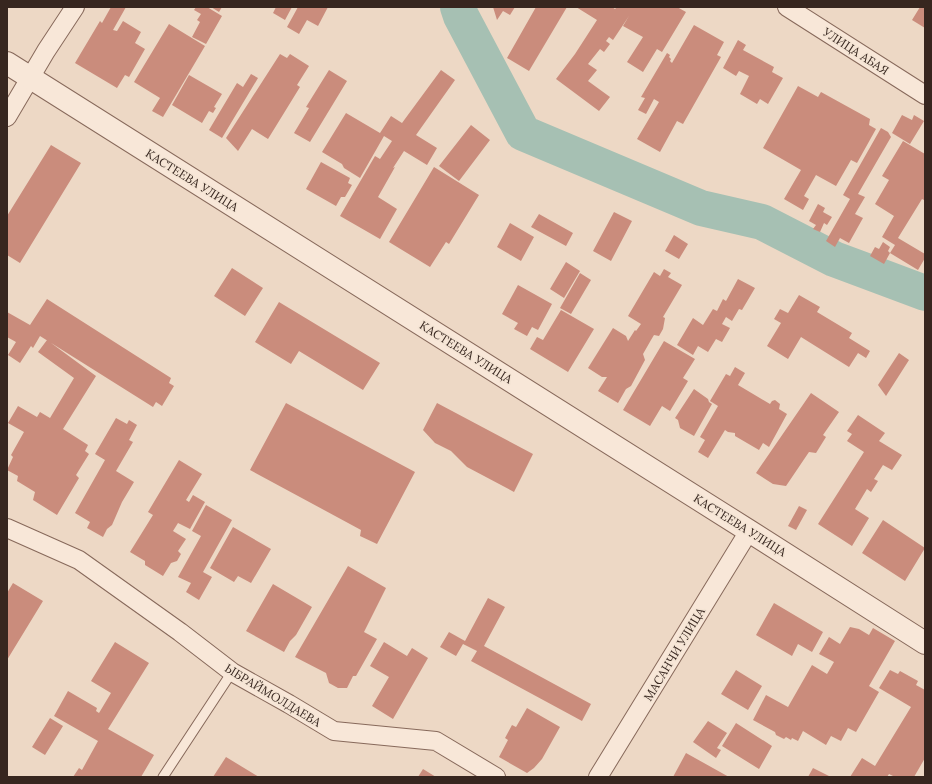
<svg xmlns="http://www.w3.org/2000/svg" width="932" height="784" font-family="Lora,serif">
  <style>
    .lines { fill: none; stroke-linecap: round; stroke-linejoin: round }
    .river { stroke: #a6c0b3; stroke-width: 36 }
    .building { fill: #ca8c7c }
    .service-casing { stroke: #87695b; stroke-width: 11 }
    .minor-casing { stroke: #87695b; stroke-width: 20 }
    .tertiary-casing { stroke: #87695b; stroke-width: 24 }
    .service { stroke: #f8e7d8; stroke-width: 9 }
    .minor { stroke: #f8e7d8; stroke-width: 18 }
    .tertiary { stroke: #f8e7d8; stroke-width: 22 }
    .labels { text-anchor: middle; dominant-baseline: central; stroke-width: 3; stroke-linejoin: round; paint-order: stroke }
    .street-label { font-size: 12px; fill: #37261f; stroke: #f4e4d4 }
  </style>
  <rect width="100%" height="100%" fill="#edd8c5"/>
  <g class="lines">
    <path class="river" d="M458 7 461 16 523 133 701 208 762 222 834 259 925 293"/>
  </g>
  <path class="building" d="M111 7H126L113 30 117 31 123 21 141 32 135 43 145 49 129 77 125 75 117 88 75 63 100 21 102 23Z
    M196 7 204 8 207 7 222 16 206 44 192 37 200 22 197 20 201 14 194 10Z
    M211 7H222L219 12Z
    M276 7H292L285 20 273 13Z
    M298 7H328L318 26 307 20 299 34 287 27Z
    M493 7H515L510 15 503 11 497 20Z
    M536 7H567L529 71 507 58Z
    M576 7H612L615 9 617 7H677L686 12 662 52 657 49 643 72 627 62 643 37 623 26 629 16 613 40 609 37 606 41 610 44 604 52 600 49 588 64 597 70 588 81 610 97 599 111 556 79 575 54 597 20Z
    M920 7H925V28L912 20Z
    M169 24 205 46 163 117 152 111 160 98 134 82Z
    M694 25 724 42 717 55 721 57 683 124 677 121 660 152 637 139 659 102 654 99 646 114 638 110 645 98 641 97 667 53 670 55 669 57 671 59 670 61 672 63Z
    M738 40 746 45 743 50 774 67 772 72 783 78 768 104 760 99 757 104 740 94 749 76 739 71 736 76 723 68Z
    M280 54 287 58 290 54 309 66 297 85 300 87 268 139 252 129 238 151 226 138Z
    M329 70 347 81 310 142 294 133 309 108 306 107Z
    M441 70 455 80 416 135 437 148 427 165 404 151 393 168 395 167 378 197 397 209 380 239 340 216 375 156 380 159 392 141 384 136 360 178 344 168 342 164 322 152 346 113 380 133 391 116 402 123Z
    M251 74 258 78 222 138 209 130 237 83 243 87Z
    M189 75 222 94 214 107 216 108 213 113 209 111 202 123 172 105Z
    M798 86 818 97 821 92 870 119 869 125 876 129 857 163 851 160 836 186 816 175 804 196 809 199 803 210 784 199 801 170 763 148Z
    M902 115 912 120 914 115 924 121 910 144 892 133Z
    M471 125 490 140 459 181 439 166Z
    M881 128 888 132 891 137 858 194 865 197 855 214 863 218 849 243 840 238 835 247 826 241 850 199 843 195Z
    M903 141 925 154V198L924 200 922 199 898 238 925 254V258L918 270 890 253 895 245 882 237 894 216 875 204 889 180 882 176Z
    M51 145 81 163 20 263 7 255V216Z
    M321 162 350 178 348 183 352 185 345 197H341L336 206 306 189Z
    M434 167 479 195 449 244 446 242 430 267 389 242Z
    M818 204 825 208 823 212 832 217 827 225 824 223 820 232 813 229 816 225 809 221Z
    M614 212 632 221 611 261 593 251Z
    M539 214 573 233 566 246 531 227Z
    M510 223 534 237 521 261 497 247Z
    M674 235 688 244 679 259 665 251Z
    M883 242 890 247 888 251 890 253 884 264 870 256 875 247 879 249Z
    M566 262 580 271 564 298 550 289Z
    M232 268 263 288 245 316 214 296Z
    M664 269 671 273 668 277 682 285 663 317 665 318 663 329 659 336 654 335 651 340 643 354 645 360 631 386 626 389 618 403 598 391 607 377H602L588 368 613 328 626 336 628 341 635 330 636 331 641 324 628 316 654 272 660 276Z
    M580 273 591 280 571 314 560 308Z
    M738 279 755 288 742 310 739 309 732 321 726 317 722 324 730 328 722 342 716 339 708 352 698 346 693 355 677 345 693 318 703 325 713 309 717 311 723 299 726 301Z
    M518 285 552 304 538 330 532 327 527 336 514 329 518 323 502 314Z
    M799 295 820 307 817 312 852 333 849 338 870 351 866 358 858 353 849 367 801 337 788 359 767 346 781 323 774 319 780 309 788 313Z
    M47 299 171 378 169 383 174 386 162 406 156 402 153 407 40 336 33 348 31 346 20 363 8 355 16 342 7 337V312L30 325Z
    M279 302 380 363 363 390 299 351 291 364 255 342Z
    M561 310 594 329 568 372 530 349 537 337 543 340Z
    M47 340 96 376 63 429 88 445 85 451 89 454 76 475 79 478 57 515 33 500 35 492 17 481 18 476 7 470 13 457 11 455 24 432 8 423 18 406 37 417 40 412 50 418 74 378 38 352Z
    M664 341 695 359 683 378 688 381 670 411 662 406 650 426 623 410Z
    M899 353 909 360 886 396 878 385Z
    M735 367 745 373 738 385 770 404 772 401 775 400 780 404 779 409 787 414 769 447 763 443 759 450 735 436V433L728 432 725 430 708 458 698 452 705 440 700 437 718 406 710 401 726 374 730 376Z
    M694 389 708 399 709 402 712 404 694 436 680 428 678 420 675 418Z
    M811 393 839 412 823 435 826 437 816 453 809 452 786 486 773 484 756 473Z
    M286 403 415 472 377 544 360 536 361 530 250 470Z
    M437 403 533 454 514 492 467 467 451 451 435 443 423 430Z
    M858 415 885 433 879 441 902 455 892 470 883 465 874 479 878 481 871 492 867 489 855 509 869 518 852 546 818 524 864 452 847 441 852 434 847 431Z
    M116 418 127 424 129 420 137 425 129 440 133 442 116 471 134 482 122 502 112 525 107 529 103 537 87 528 90 522 75 513 105 460 95 454Z
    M179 460 202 474 186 500 189 502 193 495 205 502 190 529 178 523 173 531 186 539 178 551 181 554 177 561 171 563 163 576 145 565V561L130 552 153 515 148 512Z
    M206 505 232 520 203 572 212 577 199 600 186 592 191 583 178 577 201 536 192 531Z
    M799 506 807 510 796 530 788 526Z
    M883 520 925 548 905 581 862 553Z
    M233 527 271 549 251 583 238 576 234 582 210 568Z
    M348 566 386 588 364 632 377 639 356 676H353L347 688H338L329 683 326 673 295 657Z
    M13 583 43 601 7 660V593Z
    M273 584 312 607 296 635 290 641 284 652 246 631Z
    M488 598 505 607 484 646 591 704 582 721 471 661 477 651 463 644 456 656 440 647 449 632 465 641Z
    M774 603 823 632 812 652 798 644 792 656 756 635Z
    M850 627 859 629 869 635 873 628 895 641 869 686 879 692 856 732 848 728 841 741 831 736 826 745 803 731 798 741 792 738 791 740 786 737 784 739 776 735 775 732 753 720 766 695 788 707 812 665 827 674 834 662 819 654 829 637 840 644Z
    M115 642 149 663 108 729 154 755 141 777H73L79 768 82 770 98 741 54 716 68 691 97 708 96 711 99 713 111 693 91 681Z
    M384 642 407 656 412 648 428 658 393 719 372 706 389 677 370 666Z
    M736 670 762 686 748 710 721 694Z
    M890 670 898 674 900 671 918 681 916 685 925 690V758L914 777H895L889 774 887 777H850L862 758 875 766 911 707 879 688Z
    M527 708 560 727 542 759 534 768 527 773 499 757 508 740 505 738 512 725 516 727Z
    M50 718 63 726 45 755 32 747Z
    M708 721 727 733 717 748 721 750 716 758 693 742Z
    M736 723 772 746 759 769 722 746Z
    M686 753 729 777H673Z
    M226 757 259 777H213Z
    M813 768 831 777H808Z
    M423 769 436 777H418Z"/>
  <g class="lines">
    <defs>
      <path id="service" d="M163 777 232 672"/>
      <path id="minor" d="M787 7 925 95
        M7 117 46 51 75 7
        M7 528 79 560 180 632 232 672 289 704 334 731 436 741 496 777
        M598 777 749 531"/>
      <path id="tertiary" d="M7 63 749 531 925 643"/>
    </defs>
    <use href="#service" class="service-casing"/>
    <use href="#minor" class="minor-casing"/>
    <use href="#tertiary" class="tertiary-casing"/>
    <use href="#service" class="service"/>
    <use href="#minor" class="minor"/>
    <use href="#tertiary" class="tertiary"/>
  </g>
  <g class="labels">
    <g class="street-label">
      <text transform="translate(856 51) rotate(33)">УЛИЦА АБАЯ</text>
      <text transform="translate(192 180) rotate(32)">КАСТЕЕВА УЛИЦА</text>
      <text transform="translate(466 352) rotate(32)">КАСТЕЕВА УЛИЦА</text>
      <text transform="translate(740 525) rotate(32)">КАСТЕЕВА УЛИЦА</text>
      <text transform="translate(674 654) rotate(-59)">МАСАНЧИ УЛИЦА</text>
      <text transform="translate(273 695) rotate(31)">ЫБРАЙМОЛДАЕВА</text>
    </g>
  </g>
  <rect width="932" height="784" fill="none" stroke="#37261f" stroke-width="16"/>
</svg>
